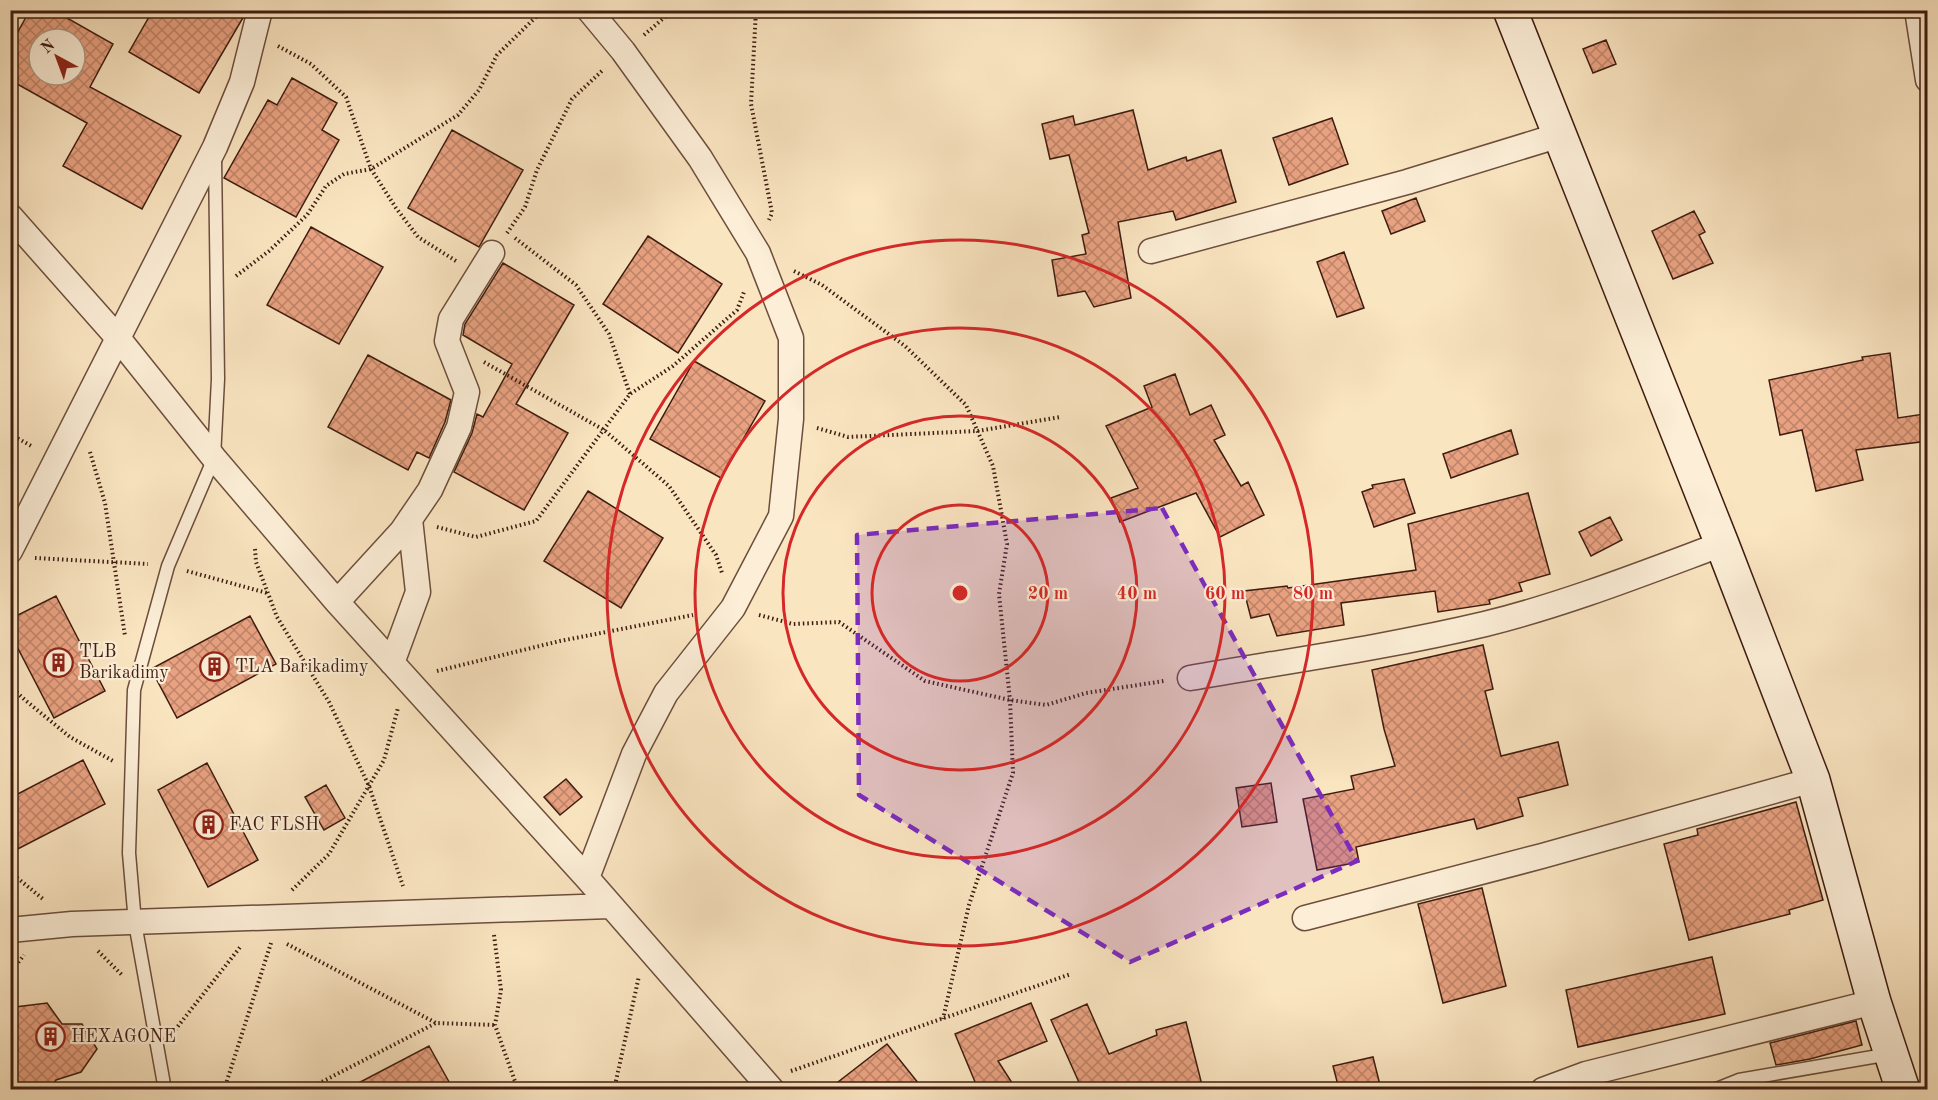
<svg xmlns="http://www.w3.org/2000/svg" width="1938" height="1100" font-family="'Old Standard TT',serif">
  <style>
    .building { fill: url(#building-cross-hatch); stroke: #3e1c10; stroke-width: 1.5; fill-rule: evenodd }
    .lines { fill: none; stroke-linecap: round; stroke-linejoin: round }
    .lane-casing { stroke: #6d4e3c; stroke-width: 15 }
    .street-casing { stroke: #6d4e3c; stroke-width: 27 }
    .secondary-casing { stroke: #3e1c10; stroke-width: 36 }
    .path { stroke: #3e1c10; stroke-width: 4; stroke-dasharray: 1.5 3; stroke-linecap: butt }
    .lane { stroke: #fceed7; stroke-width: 12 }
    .street { stroke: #fceed7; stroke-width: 24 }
    .secondary { stroke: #fceed7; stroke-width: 33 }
    .marked { fill: #7b2cbf; fill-opacity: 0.2; stroke: #7b2cbf; stroke-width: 4.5; stroke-dasharray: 12 8; stroke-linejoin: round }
    .ring { fill: none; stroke: #d62828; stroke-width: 3 }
    .labels { text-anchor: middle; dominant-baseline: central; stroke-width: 4.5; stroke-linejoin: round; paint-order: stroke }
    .poi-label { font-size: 18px; fill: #3e1c10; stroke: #fceed7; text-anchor: start }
    .centre { fill: #d62828; stroke: #fceed7; stroke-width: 3 }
    .ring-label { font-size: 18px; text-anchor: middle; font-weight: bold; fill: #d62828; stroke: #fceed7; stroke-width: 4.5; stroke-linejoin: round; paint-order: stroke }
  </style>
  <defs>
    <pattern id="building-cross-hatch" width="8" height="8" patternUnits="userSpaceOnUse" patternTransform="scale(1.5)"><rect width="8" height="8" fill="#e9a281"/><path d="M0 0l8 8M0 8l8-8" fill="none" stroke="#be8368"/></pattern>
  </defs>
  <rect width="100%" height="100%" fill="#fae5c1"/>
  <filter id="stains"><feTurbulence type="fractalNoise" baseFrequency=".00333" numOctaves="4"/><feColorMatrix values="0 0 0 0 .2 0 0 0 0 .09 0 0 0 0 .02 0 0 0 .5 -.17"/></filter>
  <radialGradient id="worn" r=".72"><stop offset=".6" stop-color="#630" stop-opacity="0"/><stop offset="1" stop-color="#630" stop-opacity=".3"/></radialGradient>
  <path class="building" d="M30 10H53L113 44 90 87 181 136 142 209 63 166 87 123 10 80V46ZM39 39H75V75H39Z
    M153 10H245L244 16 199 93 129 52Z
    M1606 40 1616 64 1593 73 1583 49Z
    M292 78 337 103 322 130 339 140 296 217 224 178 268 100 277 105Z
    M1133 110 1148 170 1186 157 1187 161 1221 150 1236 202 1176 220 1173 211 1118 222 1131 298 1094 307 1085 291 1058 296 1052 260 1086 254 1082 235 1089 233 1069 155 1050 159 1042 124 1073 116 1075 125Z
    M1332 118 1348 164 1289 185 1273 138Z
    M452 130 523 170 479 247 408 208Z
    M1416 198 1425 221 1391 234 1382 211Z
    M1694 211 1705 232 1699 235 1713 263 1673 279 1652 231Z
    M311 227 383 267 339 344 267 305Z
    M648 236 722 284 678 353 603 304Z
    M1344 252 1364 308 1337 317 1317 262Z
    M503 263 574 305 516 404 568 433 524 510 454 472 472 433 477 414 483 417 512 364 463 335 465 324Z
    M1890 353 1898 418 1924 414 1928 441 1856 450 1863 480 1816 491 1802 430 1780 435 1769 380 1863 360 1862 357Z
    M368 355 451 400 445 422 429 458 417 452 408 470 328 427Z
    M694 361 765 401 721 478 650 439Z
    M1175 374 1190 415 1211 405 1225 435 1214 440 1241 486 1248 482 1264 515 1220 537 1196 493 1120 522 1111 498 1138 488 1106 426 1152 407 1144 386Z
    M1511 430 1518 454 1451 478 1443 454Z
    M1404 479 1415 513 1374 527 1362 492 1373 488 1372 485Z
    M588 491 663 538 621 608 544 561Z
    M1528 493 1550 574 1519 583 1522 591 1489 600 1490 604 1438 612 1435 591 1341 603 1344 625 1277 636 1269 614 1251 618 1244 591 1287 586 1288 588 1416 570 1408 524Z
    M1610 517 1622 540 1591 556 1579 532Z
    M56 596 105 691 54 718 10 633V619Z
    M250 616 276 664 177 718 151 669Z
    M1483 645 1493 689 1485 691 1501 756 1558 742 1568 785 1518 798 1523 816 1477 829 1474 819 1356 847 1359 862 1317 870 1303 799 1354 789 1351 776 1395 766 1384 729 1372 670Z
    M83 760 105 804 10 853V798Z
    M207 763 258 860 208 887 158 790Z
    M566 779 582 797 560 815 544 797Z
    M1271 783 1277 822 1242 827 1236 788Z
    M326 785 345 818 324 830 305 797Z
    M1796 802 1823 900 1789 910 1790 914 1689 940 1664 844 1698 835 1697 829Z
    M1482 888 1506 986 1443 1003 1418 904Z
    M1712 957 1725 1014 1578 1047 1566 990Z
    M47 1003 62 1024H82L97 1049 81 1072 56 1080 50 1089H10V1015L15 1007Z
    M1031 1003 1047 1041 998 1061 1016 1089H978L955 1034Z
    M1087 1004 1109 1054 1157 1035 1156 1030 1186 1022 1203 1089H1082L1051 1020Z
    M1856 1021 1862 1045 1810 1059 1776 1065 1770 1043Z
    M887 1044 923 1089H829Z
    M429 1046 453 1089H347Z
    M1373 1057 1380 1085 1364 1089H1339L1333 1066Z"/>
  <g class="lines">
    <defs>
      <path id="lane" d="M165 1090 135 923 129 853 134 690 168 566 214 458 218 379 215 157
        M1714 1090 1739 1080 1890 1054"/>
      <path id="street" d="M1917 10 1928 80
        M10 216 118 338 214 458 337 602 587 878 772 1090
        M1151 251 1407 182 1560 135
        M10 551 215 147 242 82 260 10
        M337 602 402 531 430 490 459 427 467 392 447 341 451 319 492 253
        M392 663 418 592 410 519
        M1190 678C1288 661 1388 647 1485 624 1566 604 1644 573 1722 544
        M587 878 634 754 666 693 733 608 781 516 791 419V338L758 253 700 158 623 51 589 10
        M1305 918 1542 856 1813 780
        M10 930 72 924 610 906
        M1543 1090 1586 1074 1874 1002"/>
      <path id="secondary" d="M1510 10 1722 544 1813 780 1874 1002 1903 1090"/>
    </defs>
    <use href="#lane" class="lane-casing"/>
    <use href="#street" class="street-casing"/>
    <use href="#secondary" class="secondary-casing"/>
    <path class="path" d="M756 10 751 104 772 213 769 220
      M644 35 673 10
      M278 46 311 64 346 97 371 169 396 208 418 237 456 261
      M507 233 525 207 537 170 572 99 604 69
      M515 238 576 285 609 334 630 394
      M794 271 822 285 905 346 966 405 993 466 1007 544 999 594 1010 700 1013 773 969 905 943 1019
      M236 276 269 251 307 215 326 186 344 174 371 169 458 115 479 90 497 55 543 10
      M484 362 604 430 669 486 716 555 722 573
      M817 428 848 437 977 431 1060 417
      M10 434 33 447
      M90 452 105 503 125 636
      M437 527 476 537 536 521 630 394 673 366 737 310 744 292
      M255 549 256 562 277 617 329 702 369 786 403 886
      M35 558 148 564
      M187 571 267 593
      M759 615 793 624 839 622 925 681 1010 700 1046 705 1086 693 1164 681
      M437 671 560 641 693 615
      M10 686 25 700 70 737 113 761
      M10 872 43 899
      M292 890 329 854 384 760 398 708
      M494 935 501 990 495 1025 518 1090
      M287 944 436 1023
      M98 951 123 976
      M10 973 24 955
      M175 1030 241 946
      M791 1071 1071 974
      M224 1090 271 943
      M306 1090 436 1023 495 1025
      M614 1090 639 976"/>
    <use href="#lane" class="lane"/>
    <use href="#street" class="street"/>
    <use href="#secondary" class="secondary"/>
  </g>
  <path class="marked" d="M1162 508 1357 861 1130 962 859 795 857 535Z"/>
  <g class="ring">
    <circle cx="960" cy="593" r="88"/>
    <circle cx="960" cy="593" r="177"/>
    <circle cx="960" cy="593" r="265"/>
    <circle cx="960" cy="593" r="353"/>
  </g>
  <defs>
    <symbol id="building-ring" viewBox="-11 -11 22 22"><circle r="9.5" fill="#fceed7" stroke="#8f2418" stroke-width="1.5"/><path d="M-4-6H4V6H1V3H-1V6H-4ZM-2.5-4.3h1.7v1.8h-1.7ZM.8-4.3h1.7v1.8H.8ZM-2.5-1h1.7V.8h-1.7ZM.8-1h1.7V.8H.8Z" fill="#8f2418"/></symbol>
  </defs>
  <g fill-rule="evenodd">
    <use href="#building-ring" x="42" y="646" width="33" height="33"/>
    <use href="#building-ring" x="198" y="650" width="33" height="33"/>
    <use href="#building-ring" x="192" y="808" width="33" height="33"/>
    <use href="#building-ring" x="34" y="1020" width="33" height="33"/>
  </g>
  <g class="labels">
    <g class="poi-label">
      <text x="79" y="652">TLB<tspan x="79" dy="21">Barikadimy</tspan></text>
      <text x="235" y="667">TLA Barikadimy</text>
      <text x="229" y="825">FAC FLSH</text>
      <text x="71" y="1037">HEXAGONE</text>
    </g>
  </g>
  <circle cx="960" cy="593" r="9" class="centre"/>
  <g class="ring-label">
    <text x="1048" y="599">20 m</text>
    <text x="1137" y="599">40 m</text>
    <text x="1225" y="599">60 m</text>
    <text x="1313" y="599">80 m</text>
  </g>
  <rect width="1938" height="1100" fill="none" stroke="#fae5c1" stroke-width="36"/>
  <rect x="12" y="12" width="1914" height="1076" fill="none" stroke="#3e1c10" stroke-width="3"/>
  <rect x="18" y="18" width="1902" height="1064" fill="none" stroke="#3e1c10" stroke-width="1.5"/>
  <g transform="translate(57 57) rotate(319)"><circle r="28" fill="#fceed7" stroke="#b09a87" stroke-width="1.5"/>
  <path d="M0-4.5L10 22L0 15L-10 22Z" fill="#8f2418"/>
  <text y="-9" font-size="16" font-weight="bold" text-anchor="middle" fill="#3e1c10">N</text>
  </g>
  <rect width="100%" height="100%" filter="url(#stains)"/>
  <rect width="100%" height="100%" fill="url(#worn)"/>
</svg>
